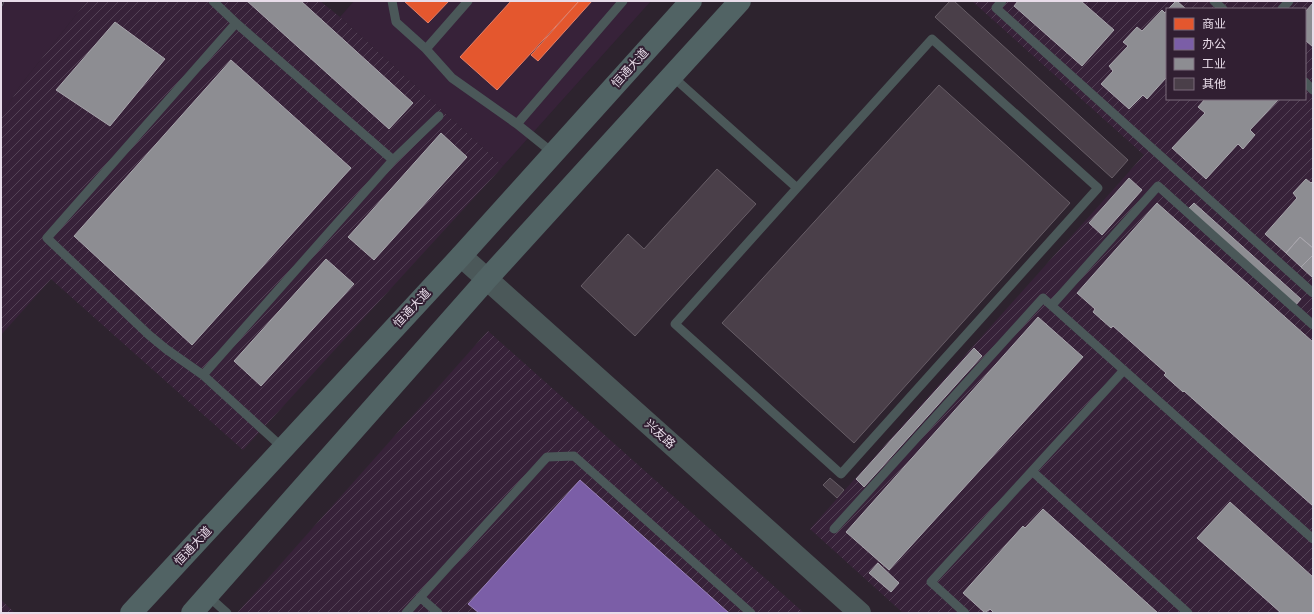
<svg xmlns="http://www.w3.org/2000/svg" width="1314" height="614" font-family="Jost,'Noto Sans SC',sans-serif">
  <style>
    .built { fill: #372239 }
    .industrial { fill: url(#industrial-furrows); fill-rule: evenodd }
    .shops { fill: #e4572e; stroke: #e57f66 }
    .offices { fill: #7b5ea7; stroke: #9c84bb }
    .industry { fill: #8d8d92; stroke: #a8a5ac }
    .building { fill: #4a3f49; stroke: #675d66 }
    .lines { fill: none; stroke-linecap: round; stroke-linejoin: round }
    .service { stroke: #4b5859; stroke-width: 9 }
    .tertiary { stroke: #4b5859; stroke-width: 22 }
    .secondary { stroke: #516364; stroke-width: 22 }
    .rail-casing { stroke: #5d6065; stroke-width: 4.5 }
    .rail { stroke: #311f32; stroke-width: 3; stroke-dasharray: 9; stroke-linecap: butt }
    .labels { text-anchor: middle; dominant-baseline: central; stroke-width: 4; stroke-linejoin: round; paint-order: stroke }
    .street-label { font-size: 12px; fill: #e8dce9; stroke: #311f32 }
  </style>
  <defs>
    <pattern id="industrial-furrows" width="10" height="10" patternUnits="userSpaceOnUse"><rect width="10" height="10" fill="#372239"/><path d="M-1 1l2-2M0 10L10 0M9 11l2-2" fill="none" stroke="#544256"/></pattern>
  </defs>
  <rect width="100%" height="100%" fill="#2d232e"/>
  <path class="built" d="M1 1H87L20 86 1 117Z
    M354 1H651L503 166 340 17Z"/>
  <path class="industrial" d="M87 1H320L340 17 503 166 243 450 51 279 1 335V117L20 86Z
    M972 1H1313V613H903L810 529 1144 155ZM1167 9H1305V99H1167Z
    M488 331 804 613H237Z
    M1 600 15 613H1Z"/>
  <path class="shops" d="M404 1H449L428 23Z
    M511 1H579L497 90 460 57Z
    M579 1H592L538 61 531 55Z"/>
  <path class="offices" d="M580 480 729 613H479L468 604Z"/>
  <path class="industry" d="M247 1H301L413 103 389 129Z
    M1018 1H1081L1114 30 1082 66 1014 6Z
    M1176 1H1177L1186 9H1168Z
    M1313 3V47L1305 40V12Z
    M1162 10 1165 13 1167 10V79L1166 78 1147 99 1143 95 1129 109 1101 84 1113 71 1109 66 1128 46 1123 42 1137 27 1142 31Z
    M115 22 165 59 110 126 56 90Z
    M231 60 351 168 192 345 74 236Z
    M1205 99H1279L1250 130 1255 135 1243 149 1238 144 1206 179 1172 148 1205 113 1198 107Z
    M441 133 467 157 374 260 348 237Z
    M1129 178 1142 190 1102 235 1089 223Z
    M1306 179 1311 183 1313 181V248L1300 237 1286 253 1265 234 1297 198 1293 193Z
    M1157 203 1313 342V506L1184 391 1183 392 1164 375 1166 373 1113 326 1111 328 1093 312 1095 309 1077 293Z
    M1194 203 1301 299 1295 306 1188 209Z
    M1300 237 1313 248V255L1301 267 1286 253Z
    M1313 255V278L1301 267Z
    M326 259 354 284 261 386 234 361Z
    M1038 317 1083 357 889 570 846 532Z
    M974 348 982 356 864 487 856 479Z
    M1230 502 1313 577V613H1281L1197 538Z
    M1043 509 1158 613H994L990 609 985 613 963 593 1023 526 1025 528Z
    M878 563 899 583 891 592 869 573Z"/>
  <path class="building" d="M950 1H954L1128 160 1112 178 935 17Z
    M939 85 1070 203 854 443 722 323Z
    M717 169 756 204 635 336 581 286 628 234 644 249Z
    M830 478 844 490 837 498 823 485Z"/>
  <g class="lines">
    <path class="service" d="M213 1 236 23 393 160
      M392 1 396 22 426 49 452 78 517 124 553 153
      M1002 1 996 8 1313 293
      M1214 1 1223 9
      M1282 9 1289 1
      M236 23 47 238 149 335 166 349 203 375 283 448
      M426 49 468 1
      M672 76 797 188 675 324 841 474 1098 188 932 39 797 188
      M1305 82 1313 90
      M517 124 623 1
      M1052 305 1158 186 1313 325
      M203 375 393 160 439 116
      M1032 471 1188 613
      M834 529 1043 298 1313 539
      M207 595 227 613
      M420 597 438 613
      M406 613 547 457 574 456 751 613
      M965 613 931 582 1124 370"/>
    <path class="tertiary" d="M461 256 860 613"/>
    <path class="secondary" d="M131 613 461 256 691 1
      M192 613 487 279 740 1"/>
    <defs>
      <path id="rail" d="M1 4 2 1"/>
    </defs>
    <use href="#rail" class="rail-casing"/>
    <use href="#rail" class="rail"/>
  </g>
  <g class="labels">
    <g class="street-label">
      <text transform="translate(630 68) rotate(-48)">恒通大道</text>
      <text transform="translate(412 308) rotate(-47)">恒通大道</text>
      <text transform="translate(660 434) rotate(42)">兴友路</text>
      <text transform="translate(193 546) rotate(-47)">恒通大道</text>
    </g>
  </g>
  <rect width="1314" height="614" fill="none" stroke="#e8dce9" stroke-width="4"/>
  <rect x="1166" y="8" width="140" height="92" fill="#311f32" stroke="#7a6b7b"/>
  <rect x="1174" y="18" width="20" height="12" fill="#e4572e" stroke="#7a6b7b"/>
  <text x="1202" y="28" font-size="12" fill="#e8dce9">商业</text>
  <rect x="1174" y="38" width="20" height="12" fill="#7b5ea7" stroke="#7a6b7b"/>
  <text x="1202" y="48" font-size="12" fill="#e8dce9">办公</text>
  <rect x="1174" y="58" width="20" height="12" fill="#8d8d92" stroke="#7a6b7b"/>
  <text x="1202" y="68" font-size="12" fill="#e8dce9">工业</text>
  <rect x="1174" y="78" width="20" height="12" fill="#4a3f49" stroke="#7a6b7b"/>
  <text x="1202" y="88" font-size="12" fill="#e8dce9">其他</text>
</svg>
